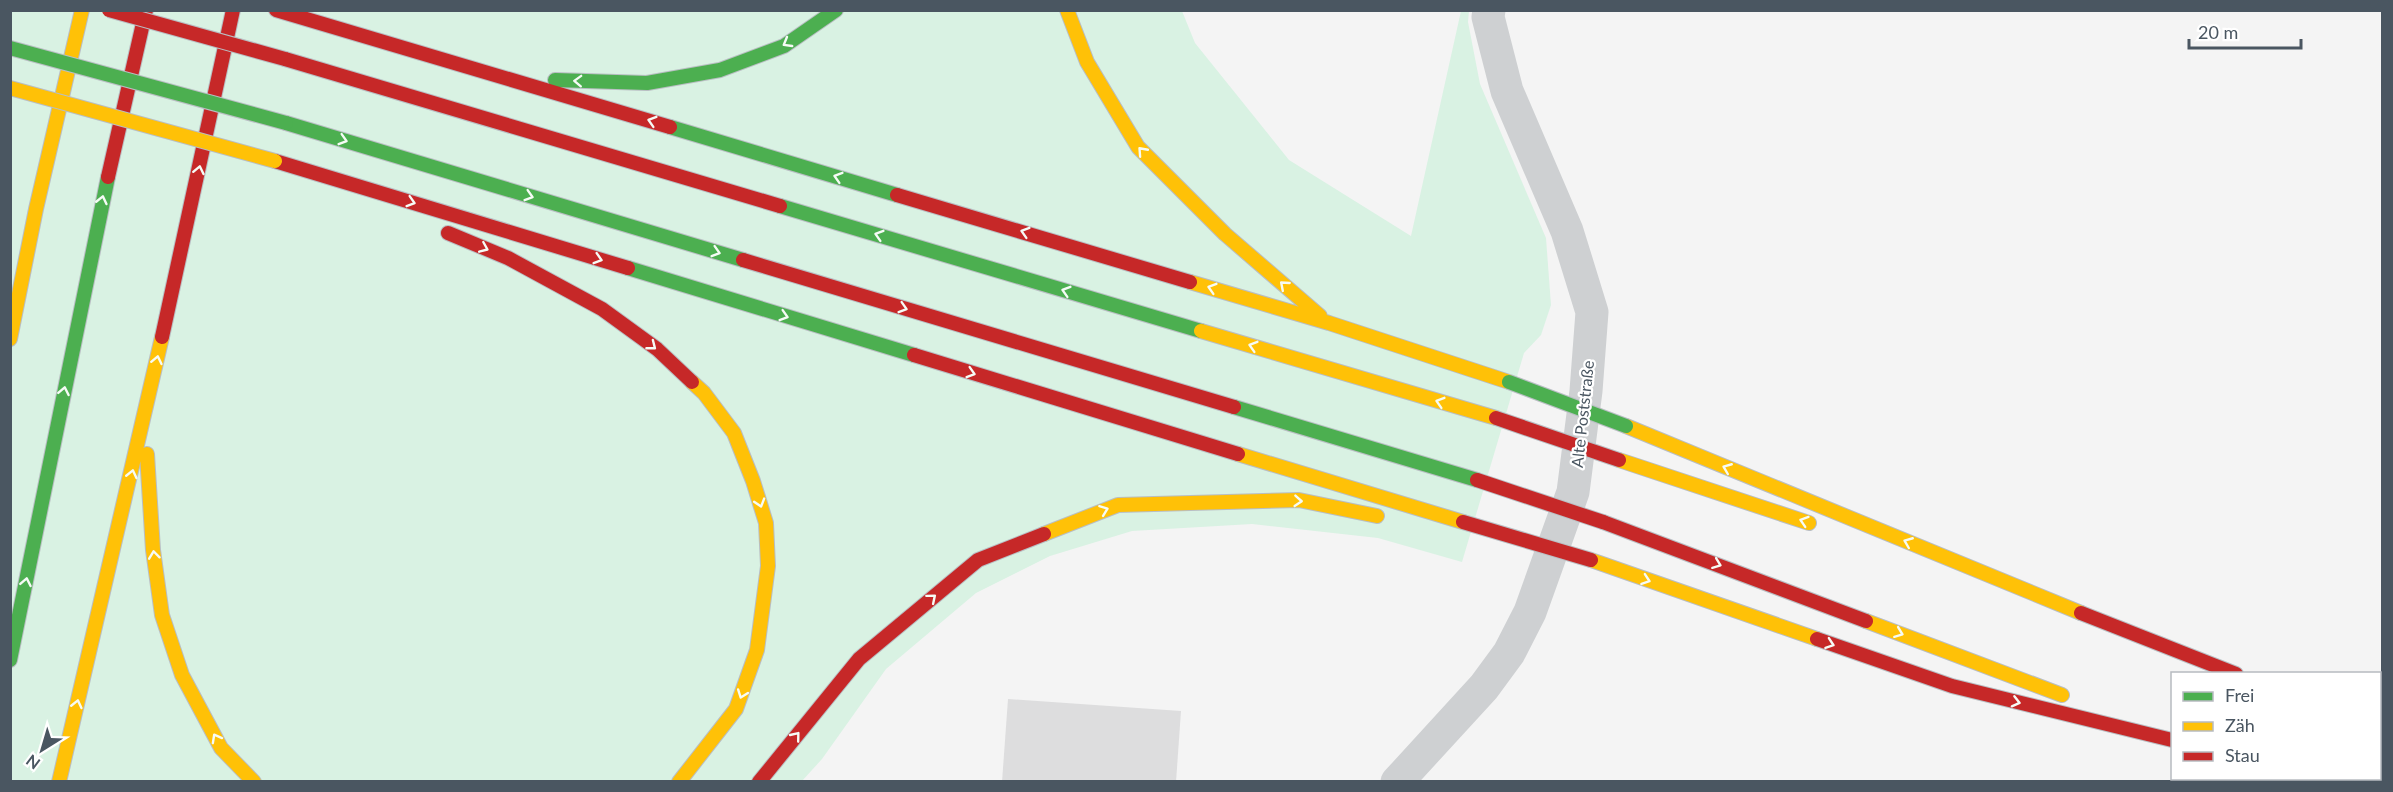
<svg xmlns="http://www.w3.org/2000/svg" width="2393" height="792" font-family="Lato,sans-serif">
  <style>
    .green { fill: #d9f2e3 }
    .building { fill: #ddddde }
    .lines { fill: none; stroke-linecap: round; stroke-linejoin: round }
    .fast-casing { stroke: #b9bec3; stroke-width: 16 }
    .slow-casing { stroke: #b9bec3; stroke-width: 16 }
    .jam-casing { stroke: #b9bec3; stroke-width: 16 }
    .street { stroke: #ced0d2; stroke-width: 33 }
    .fast { stroke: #4caf50; stroke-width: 14 }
    .slow { stroke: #ffc107; stroke-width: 14 }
    .jam { stroke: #c62828; stroke-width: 14 }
    .fast-bridge-casing { stroke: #b9bec3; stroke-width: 16; stroke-linecap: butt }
    .slow-bridge-casing { stroke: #b9bec3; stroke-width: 16; stroke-linecap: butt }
    .jam-bridge-casing { stroke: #b9bec3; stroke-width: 16; stroke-linecap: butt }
    .fast-bridge { stroke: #4caf50; stroke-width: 14 }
    .slow-bridge { stroke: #ffc107; stroke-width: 14 }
    .jam-bridge { stroke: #c62828; stroke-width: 14 }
    .oneway { stroke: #f6fbf6 }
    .labels { text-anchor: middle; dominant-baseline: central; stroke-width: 4.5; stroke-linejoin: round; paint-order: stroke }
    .street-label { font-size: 16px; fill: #4a5661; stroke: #fff }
  </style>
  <rect width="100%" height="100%" fill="#f4f4f4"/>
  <path class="green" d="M10 11H1182L1195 43 1289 160 1411 236 1461 11H1469L1468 22 1480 84 1546 238 1551 305 1541 335 1524 353 1462 562 1378 538 1252 524 1132 531 1050 556 976 593 886 669 822 759 802 781H11Z"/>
  <path class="building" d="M1008 699 1181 711 1176 782H1002Z"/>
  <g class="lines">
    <defs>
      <path id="fast" d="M555 80 647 83 720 70 784 46 836 10
        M286 123 743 260
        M670 127 897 195
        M780 206 1201 331
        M628 268 914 355
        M1234 407 1477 480
        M10 660 108 177"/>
      <path id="slow" d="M1067 10 1087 62 1138 147 1225 234 1320 316
        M1190 282 1329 323 1509 382
        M1201 331 1496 418
        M10 339 36 209 82 10
        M1626 426 2081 613
        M147 454 153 550 162 615 182 675 221 748 254 782
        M1238 454 1463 522
        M1619 460 1809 523
        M1044 534 1118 505 1299 500 1377 516
        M1591 560 1817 639
        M1866 621 2062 695
        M59 782 162 337
        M679 782 736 709 757 650 768 566 766 523 753 481 734 433 704 393 692 382"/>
      <path id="jam" d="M276 10 670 127
        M285 59 780 206
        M275 161 628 268
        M108 177 146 10
        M897 195 1190 282
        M448 233 508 258 602 309 657 349 692 382
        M743 260 1234 407
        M162 337 233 10
        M914 355 1238 454
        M1603 522 1866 621
        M2081 613 2236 674
        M1817 639 1952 686 2172 740
        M2380 729 2382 730
        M2284 778 2292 782
        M759 782 859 659 978 560 1044 534"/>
    </defs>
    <use href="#fast" class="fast-casing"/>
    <use href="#slow" class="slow-casing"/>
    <use href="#jam" class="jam-casing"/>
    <path class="street" d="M1397 782 1484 687 1509 653 1530 612 1573 492 1586 391 1592 312 1567 231 1507 91 1488 17 1489 10"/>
    <use href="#fast" class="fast"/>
    <use href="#slow" class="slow"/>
    <use href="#jam" class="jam"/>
    <defs>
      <path id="fast-bridge" d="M10 48 286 123
        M1509 382 1626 426"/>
      <path id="slow-bridge" d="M10 88 275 161"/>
      <path id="jam-bridge" d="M109 10 285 59
        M1496 418 1619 460
        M1477 480 1603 522
        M1463 522 1591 560"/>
    </defs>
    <use href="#fast-bridge" class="fast-bridge-casing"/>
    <use href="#slow-bridge" class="slow-bridge-casing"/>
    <use href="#jam-bridge" class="jam-bridge-casing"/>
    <use href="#fast-bridge" class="fast-bridge"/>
    <use href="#slow-bridge" class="slow-bridge"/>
    <use href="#jam-bridge" class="jam-bridge"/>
  </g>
  <defs><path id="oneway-chevron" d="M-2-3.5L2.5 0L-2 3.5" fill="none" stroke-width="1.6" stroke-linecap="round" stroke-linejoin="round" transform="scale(1.5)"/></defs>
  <g class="oneway">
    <use href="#oneway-chevron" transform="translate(787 43) rotate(150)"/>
    <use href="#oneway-chevron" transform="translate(578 81) rotate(-178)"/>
    <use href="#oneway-chevron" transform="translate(652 121) rotate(-163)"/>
    <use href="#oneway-chevron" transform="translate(343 140) rotate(17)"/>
    <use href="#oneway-chevron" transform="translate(1142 151) rotate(-132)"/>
    <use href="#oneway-chevron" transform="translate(199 170) rotate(-78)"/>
    <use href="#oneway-chevron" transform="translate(838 177) rotate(-163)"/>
    <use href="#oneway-chevron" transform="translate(529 196) rotate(17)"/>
    <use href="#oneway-chevron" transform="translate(102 200) rotate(-77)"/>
    <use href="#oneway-chevron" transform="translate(411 202) rotate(17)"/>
    <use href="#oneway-chevron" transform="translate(1025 232) rotate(-163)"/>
    <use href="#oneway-chevron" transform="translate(879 235) rotate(-163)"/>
    <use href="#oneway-chevron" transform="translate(484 248) rotate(23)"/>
    <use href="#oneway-chevron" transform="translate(716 252) rotate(17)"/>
    <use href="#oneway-chevron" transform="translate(598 259) rotate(17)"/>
    <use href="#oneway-chevron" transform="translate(1284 285) rotate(-139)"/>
    <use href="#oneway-chevron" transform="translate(1212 288) rotate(-163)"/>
    <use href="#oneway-chevron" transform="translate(1066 291) rotate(-163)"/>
    <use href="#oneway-chevron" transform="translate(903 308) rotate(17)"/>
    <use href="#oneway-chevron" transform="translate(784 316) rotate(17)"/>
    <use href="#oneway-chevron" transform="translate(652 346) rotate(38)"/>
    <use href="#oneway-chevron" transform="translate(1253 346) rotate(-163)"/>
    <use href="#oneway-chevron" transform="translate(157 360) rotate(-78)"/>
    <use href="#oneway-chevron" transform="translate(971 373) rotate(17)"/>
    <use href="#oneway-chevron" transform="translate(64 391) rotate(-79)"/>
    <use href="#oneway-chevron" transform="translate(1440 402) rotate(-163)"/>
    <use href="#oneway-chevron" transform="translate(1727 468) rotate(-158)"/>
    <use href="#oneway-chevron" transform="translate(132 474) rotate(-77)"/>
    <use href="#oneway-chevron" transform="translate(1298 501) rotate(4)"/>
    <use href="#oneway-chevron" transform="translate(760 503) rotate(73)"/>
    <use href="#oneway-chevron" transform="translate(1104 510) rotate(-21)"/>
    <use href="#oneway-chevron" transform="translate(1804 521) rotate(-162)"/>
    <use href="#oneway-chevron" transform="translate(1908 542) rotate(-158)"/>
    <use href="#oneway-chevron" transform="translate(154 555) rotate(-97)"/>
    <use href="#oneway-chevron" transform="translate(1717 564) rotate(21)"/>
    <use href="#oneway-chevron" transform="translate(1646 580) rotate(19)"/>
    <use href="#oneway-chevron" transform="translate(26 582) rotate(-79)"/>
    <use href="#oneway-chevron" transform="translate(932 598) rotate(-40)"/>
    <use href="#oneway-chevron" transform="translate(1899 633) rotate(21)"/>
    <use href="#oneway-chevron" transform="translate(1830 644) rotate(19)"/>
    <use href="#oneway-chevron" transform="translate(742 694) rotate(110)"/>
    <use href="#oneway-chevron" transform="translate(2016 702) rotate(14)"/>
    <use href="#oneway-chevron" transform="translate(77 704) rotate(-77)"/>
    <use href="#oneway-chevron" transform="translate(796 736) rotate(-51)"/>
    <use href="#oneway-chevron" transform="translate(216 738) rotate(-119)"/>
  </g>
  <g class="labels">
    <g class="street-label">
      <text transform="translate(1582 414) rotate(-84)">Alte Poststraße</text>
    </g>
  </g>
  <rect width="2393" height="792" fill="none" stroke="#4a5661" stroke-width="24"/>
  <rect x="2171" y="672" width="210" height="108" fill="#ffffff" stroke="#b7bbc0" stroke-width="1.5"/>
  <rect x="2183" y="692" width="30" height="9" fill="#4caf50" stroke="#b7bbc0" stroke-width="1.5"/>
  <text x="2225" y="702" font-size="18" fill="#4a5661">Frei</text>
  <rect x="2183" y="722" width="30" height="9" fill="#ffc107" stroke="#b7bbc0" stroke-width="1.5"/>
  <text x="2225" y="732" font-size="18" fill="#4a5661">Zäh</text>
  <rect x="2183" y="752" width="30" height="9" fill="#c62828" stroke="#b7bbc0" stroke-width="1.5"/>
  <text x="2225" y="762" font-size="18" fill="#4a5661">Stau</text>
  <g transform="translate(42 750) rotate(217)" stroke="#ffffff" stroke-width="4.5" paint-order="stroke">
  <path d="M0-4.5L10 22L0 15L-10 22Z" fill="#4a5661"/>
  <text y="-9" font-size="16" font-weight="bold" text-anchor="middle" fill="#4a5661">N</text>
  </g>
  <path d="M2189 39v9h112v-9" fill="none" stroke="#4a5661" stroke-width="3"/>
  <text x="2198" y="39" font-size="18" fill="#4a5661" stroke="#ffffff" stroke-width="4.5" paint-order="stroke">20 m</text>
</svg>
